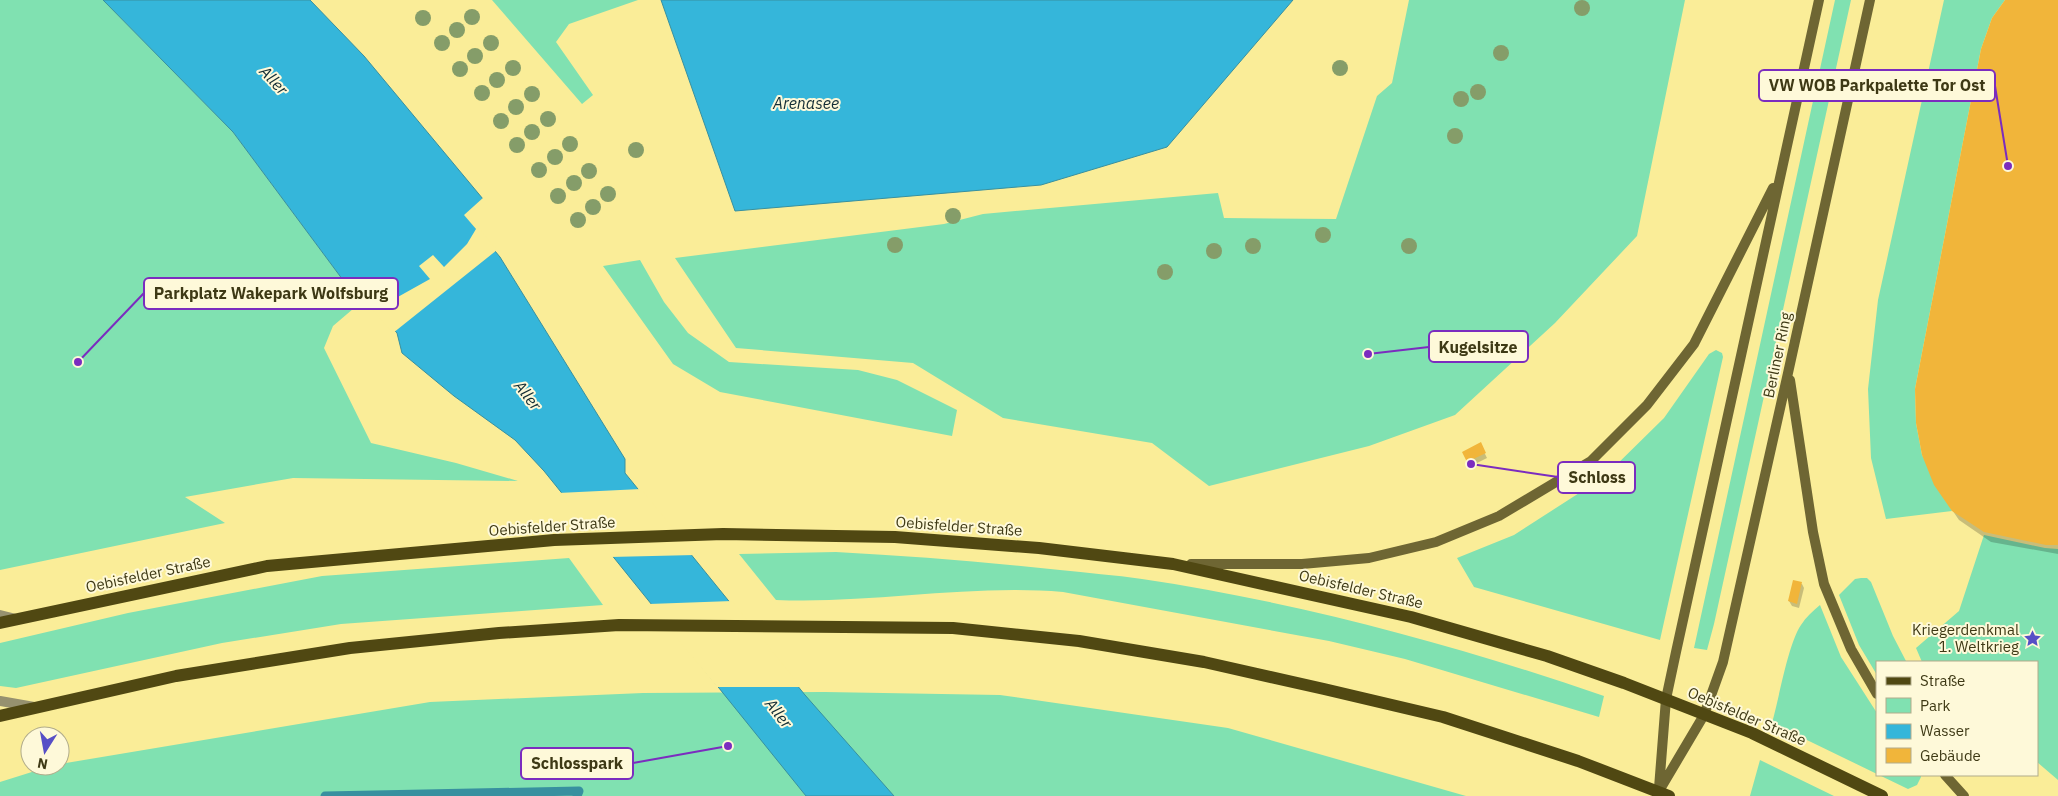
<svg xmlns="http://www.w3.org/2000/svg" width="2058" height="796" font-family="'IBM Plex Sans',sans-serif">
  <style>
    .green { fill: #80e1b1 }
    .water { fill: #35b6da; stroke: #38909f }
    .pier { fill: #faed98 }
    .shadow { fill: #0003 }
    .lines { fill: none; stroke-linecap: round; stroke-linejoin: round }
    .stream { stroke: #38909f; stroke-width: 9 }
    .building { fill: #f1b53a }
    .street { stroke: #96916f; stroke-width: 10 }
    .secondary { stroke: #6e6633; stroke-width: 10 }
    .primary { stroke: #504812; stroke-width: 12 }
    .tree { fill: #859d69 }
    .labels { text-anchor: middle; dominant-baseline: central; stroke-width: 4; stroke-linejoin: round; paint-order: stroke }
    .street-label { font-size: 15px; fill: #3e3915; stroke: #fef9d9 }
    .poi-label { font-size: 15px; fill: #3e3915; stroke: #fef9d9; text-anchor: end }
    .water-label { font-size: 16px; font-style: italic; fill: #132d35; stroke: #fef9d9 }
    .leader { fill: none; stroke: #7b2cbf; stroke-width: 2 }
    .callout-dot { fill: #7b2cbf; stroke: #fef9d9; stroke-width: 2 }
    .callout { fill: #fef9d9; stroke: #7b2cbf; stroke-width: 2 }
    .callout-label { font-size: 16px; text-anchor: middle; font-weight: bold; fill: #3e3915 }
  </style>
  <rect width="100%" height="100%" fill="#faed98"/>
  <path class="green" d="M0 0H103L233 132 360 303 333 326 324 348 371 443 456 463 518 481 293 478 185 497 225 523 0 570Z
    M492 0H638L569 24 556 42 593 95 582 104Z
    M1409 0H1685L1637 236 1555 323 1455 415 1369 446 1209 486 1152 443 1003 418 913 363 736 348 675 258 944 224 983 214 1218 193 1224 218 1336 219 1377 96 1392 83Z
    M1835 0H1851L1714 624 1707 650 1694 648Z
    M1944 0H2005L1992 18 1981 49 1915 389 1916 423 1922 455 1952 511 1886 519 1871 458 1868 389 1878 300Z
    M640 260 664 302 688 333 729 362 858 370 897 380 957 410 952 436 720 392 673 364 603 266Z
    M1716 350 1722 353 1723 357 1660 640 1474 587 1457 558 1514 535 1604 477 1664 418 1709 354Z
    M1984 535 2045 548 2058 549V780L2037 762V662H1922L1916 648 1959 611Z
    M836 552C911 556 985 562 1060 570 1087 573 1115 575 1142 579 1297 602 1456 645 1604 696L1599 717 1405 659 1329 641 1063 592C967 584 872 604 776 600L739 554Z
    M569 558 603 605 341 624 222 643 16 688 0 686V643L128 613 322 576Z
    M1861 578H1867L1871 582 1893 636 1906 661 1877 662V675L1859 645 1839 595 1855 579Z
    M1820 605 1841 657 1877 713V774L1772 723C1779 699 1788 644 1801 625 1806 617 1813 611 1820 605Z
    M825 692 1000 695 1228 728 1466 796H0V782L51 766H60V764L430 702 643 693Z
    M1760 760 1834 796H1750Z
    M1879 775H1921V777L1917 785 1908 789Z"/>
  <path class="water" d="M103 0H310L364 56 483 199 465 215 500 257 625 459V473L805 695 894 796H806L544 471 515 440 454 396 402 353 397 333 370 304 360 303 233 132Z
    M661 0H1293L1167 147 1041 185 735 211Z"/>
  <path class="pier" d="M484 197V201L468 215 497 250 393 333 369 306 358 305 372 293 380 303 396 298 430 279 419 266 433 255 444 267 467 244 476 229 464 215Z
    M641 489 695 555 610 557 558 493Z
    M732 601 801 687H717L649 604Z"/>
  <path class="shadow" d="M2007 0H2058V554L1991 542 1959 520 1935 485Z
    M1480 444 1487 458 1471 466 1464 453Z
    M1794 582 1802 584 1804 588 1799 608 1792 606 1789 601Z"/>
  <g class="lines">
    <path class="stream" d="M325 796 579 791 577 796"/>
  </g>
  <path class="building" d="M2005 0H2058V545H2046L1984 532 1952 511 1934 485 1922 455 1916 423 1915 389 1981 49 1992 18Z
    M1481 442 1486 453 1467 462 1462 452Z
    M1793 580 1802 582 1797 604 1788 601Z"/>
  <g class="lines">
    <path class="street" d="M0 615 16 619
      M0 701 34 707"/>
    <path class="secondary" d="M1790 380 1813 532 1824 584 1851 649 1877 694
      M1191 564H1302L1369 558 1436 542 1499 516 1591 461 1647 405 1694 344 1773 188
      M1945 775 1964 796
      M1659 788 1666 699 1676 652 1819 0
      M1659 791 1704 715 1723 662 1788 373 1870 0"/>
    <path class="primary" d="M0 623 267 566 554 540 723 534 895 537 1039 548 1173 564 1411 617 1547 656 1624 683 1752 733 1882 796
      M0 716 176 676 350 648 499 633 619 625 953 628 1079 641 1204 662 1324 689 1443 717 1578 761 1669 796"/>
  </g>
  <g class="tree">
    <circle cx="1582" cy="8" r="8"/>
    <circle cx="472" cy="17" r="8"/>
    <circle cx="423" cy="18" r="8"/>
    <circle cx="457" cy="30" r="8"/>
    <circle cx="442" cy="43" r="8"/>
    <circle cx="491" cy="43" r="8"/>
    <circle cx="1501" cy="53" r="8"/>
    <circle cx="475" cy="56" r="8"/>
    <circle cx="513" cy="68" r="8"/>
    <circle cx="1340" cy="68" r="8"/>
    <circle cx="460" cy="69" r="8"/>
    <circle cx="497" cy="80" r="8"/>
    <circle cx="1478" cy="92" r="8"/>
    <circle cx="482" cy="93" r="8"/>
    <circle cx="532" cy="94" r="8"/>
    <circle cx="1461" cy="99" r="8"/>
    <circle cx="516" cy="107" r="8"/>
    <circle cx="548" cy="119" r="8"/>
    <circle cx="501" cy="121" r="8"/>
    <circle cx="532" cy="132" r="8"/>
    <circle cx="1455" cy="136" r="8"/>
    <circle cx="570" cy="144" r="8"/>
    <circle cx="517" cy="145" r="8"/>
    <circle cx="636" cy="150" r="8"/>
    <circle cx="555" cy="157" r="8"/>
    <circle cx="539" cy="170" r="8"/>
    <circle cx="589" cy="171" r="8"/>
    <circle cx="574" cy="183" r="8"/>
    <circle cx="608" cy="194" r="8"/>
    <circle cx="558" cy="196" r="8"/>
    <circle cx="593" cy="207" r="8"/>
    <circle cx="953" cy="216" r="8"/>
    <circle cx="578" cy="220" r="8"/>
    <circle cx="1323" cy="235" r="8"/>
    <circle cx="895" cy="245" r="8"/>
    <circle cx="1253" cy="246" r="8"/>
    <circle cx="1409" cy="246" r="8"/>
    <circle cx="1214" cy="251" r="8"/>
    <circle cx="1165" cy="272" r="8"/>
  </g>
  <defs>
    <symbol id="sight-bare" viewBox="-9 -9 18 18"><path d="M0-6L1.8-2.2L6-1.7L2.9 1.2L3.7 5.4L0 3.3L-3.7 5.4L-2.9 1.2L-6-1.7L-1.8-2.2Z" fill="#574fc6" stroke="#fef9d9" stroke-width="2.5" paint-order="stroke"/></symbol>
  </defs>
  <g fill-rule="evenodd">
    <use href="#sight-bare" x="2020" y="626" width="25" height="25"/>
  </g>
  <g class="labels">
    <g class="street-label">
      <text transform="translate(1777 355) rotate(-78)">Berliner Ring</text>
      <text transform="translate(552 526) rotate(-4)">Oebisfelder Straße</text>
      <text transform="translate(959 526) rotate(4)">Oebisfelder Straße</text>
      <text transform="translate(148 574) rotate(-12)">Oebisfelder Straße</text>
      <text transform="translate(1361 589) rotate(13)">Oebisfelder Straße</text>
      <text transform="translate(1747 716) rotate(23)">Oebisfelder Straße</text>
    </g>
    <g class="poi-label">
      <text x="2019" y="629">Kriegerdenkmal<tspan x="2019" dy="17">1. Weltkrieg</tspan></text>
    </g>
    <g class="water-label">
      <text transform="translate(274 80) rotate(47)">Aller</text>
      <text x="806" y="103">Arenasee</text>
      <text transform="translate(528 395) rotate(52)">Aller</text>
      <text transform="translate(779 713) rotate(52)">Aller</text>
    </g>
  </g>
  <path class="leader" d="M2008 166L1995 86M78 362L144 293M1368 354L1429 347M1471 464L1558 477M728 746L633 763"/>
  <g class="callout-dot">
    <circle cx="2008" cy="166" r="5"/>
    <circle cx="78" cy="362" r="5"/>
    <circle cx="1368" cy="354" r="5"/>
    <circle cx="1471" cy="464" r="5"/>
    <circle cx="728" cy="746" r="5"/>
  </g>
  <g class="callout">
    <rect x="1759" y="70" width="236" height="31" rx="5"/>
    <rect x="144" y="278" width="254" height="31" rx="5"/>
    <rect x="1429" y="331" width="99" height="31" rx="5"/>
    <rect x="1558" y="462" width="77" height="31" rx="5"/>
    <rect x="521" y="748" width="112" height="31" rx="5"/>
  </g>
  <g class="callout-label">
    <text x="1877" y="91">VW WOB Parkpalette Tor Ost</text>
    <text x="271" y="299">Parkplatz Wakepark Wolfsburg</text>
    <text x="1478" y="353">Kugelsitze</text>
    <text x="1597" y="483">Schloss</text>
    <text x="577" y="769">Schlosspark</text>
  </g>
  <rect x="1876" y="661" width="162" height="115" fill="#fef9d9" stroke="#b1ac8b"/>
  <rect x="1886" y="677" width="25" height="8" fill="#504812" stroke="#b1ac8b"/>
  <text x="1920" y="686" font-size="15" fill="#3e3915">Straße</text>
  <rect x="1886" y="698" width="25" height="15" fill="#80e1b1" stroke="#b1ac8b"/>
  <text x="1920" y="711" font-size="15" fill="#3e3915">Park</text>
  <rect x="1886" y="724" width="25" height="15" fill="#35b6da" stroke="#b1ac8b"/>
  <text x="1920" y="736" font-size="15" fill="#3e3915">Wasser</text>
  <rect x="1886" y="748" width="25" height="15" fill="#f1b53a" stroke="#b1ac8b"/>
  <text x="1920" y="761" font-size="15" fill="#3e3915">Gebäude</text>
  <g transform="translate(45 751) rotate(191)"><circle r="24" fill="#fef9d9" stroke="#b1ac8b"/>
  <path d="M0-4L9 19L0 12L-9 19Z" fill="#574fc6"/>
  <text y="-8" font-size="14" font-weight="bold" text-anchor="middle" fill="#3e3915">N</text>
  </g>
</svg>
